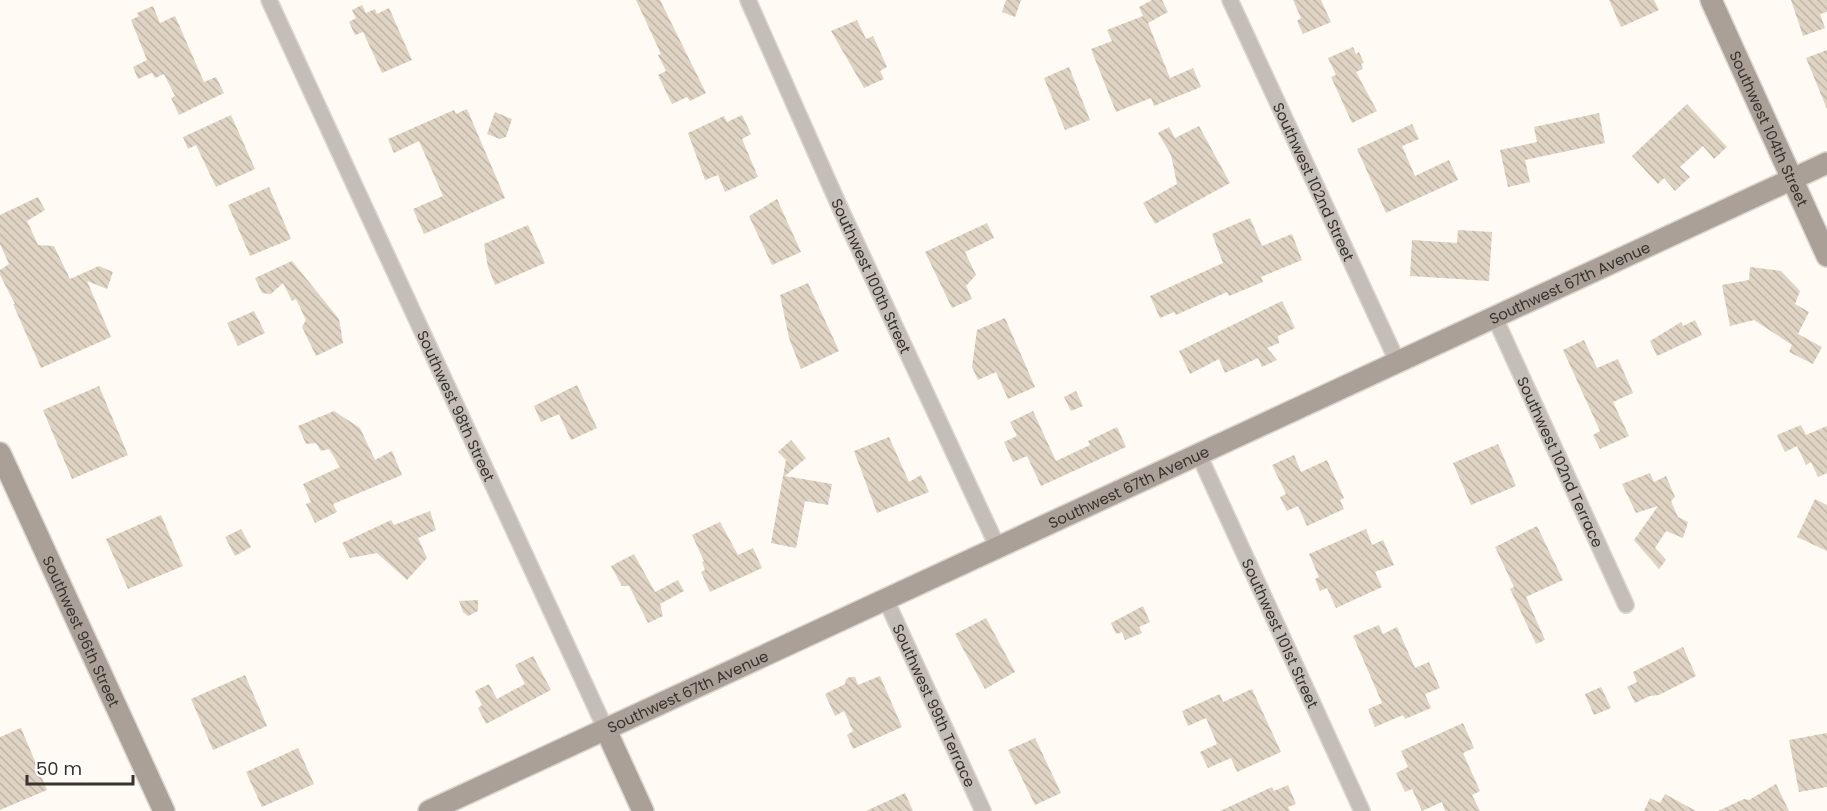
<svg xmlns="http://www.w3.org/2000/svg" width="1827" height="811" font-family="Poppins,sans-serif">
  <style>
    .building { fill: url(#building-back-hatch) }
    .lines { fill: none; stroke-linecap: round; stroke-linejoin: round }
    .street-casing { stroke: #dbd6cf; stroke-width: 18 }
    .secondary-casing { stroke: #dbd6cf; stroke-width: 24 }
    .street { stroke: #c4beb7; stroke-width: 15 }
    .secondary { stroke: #aaa097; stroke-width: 21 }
    .labels { text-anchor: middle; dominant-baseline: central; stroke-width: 4.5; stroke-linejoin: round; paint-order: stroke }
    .street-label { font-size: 15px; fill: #38332d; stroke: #fff }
  </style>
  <defs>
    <pattern id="building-back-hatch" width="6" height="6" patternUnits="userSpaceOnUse" patternTransform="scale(1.5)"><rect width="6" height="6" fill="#dfd3c3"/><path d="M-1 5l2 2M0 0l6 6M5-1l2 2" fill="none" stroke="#c0b6a8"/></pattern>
  </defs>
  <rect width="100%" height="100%" fill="#fffaf3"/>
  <path class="building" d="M636 0H660L706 93 690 101 687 97 672 104 658 75 666 71 658 55 661 54Z
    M1006 0H1021L1015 17 1002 12Z
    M1152 0H1162L1168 12 1148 23 1170 78 1193 68 1201 87 1154 106 1151 98 1116 112 1091 49 1112 41 1107 30 1143 16 1139 7Z
    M1293 0H1321L1331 22 1303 34 1297 21 1301 18Z
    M1609 0H1654L1659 10 1621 27Z
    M1791 0H1827V12L1820 14 1825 28 1803 36Z
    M362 5 366 13 375 9 377 14 389 8 412 60 382 73 363 32 355 35 349 22 356 18 352 10Z
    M153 6 160 23 175 16 204 82 216 77 224 93 179 115 171 98 175 96 164 74 155 78 152 73 138 79 133 67 147 60 131 20 139 16 137 13Z
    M857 20 866 39 873 36 887 67 880 71 884 79 864 88 831 31Z
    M1353 47 1356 54 1359 52 1364 63 1361 64 1363 69 1356 72 1377 111 1352 123 1331 77 1336 75 1328 58Z
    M1827 50V109L1806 58Z
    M1069 67 1090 120 1065 130 1044 78Z
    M1687 104 1727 147 1714 159 1703 146 1680 167 1690 177 1675 191 1664 178 1658 184 1632 156Z
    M467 109 505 198 424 234 413 209 443 196 419 141 394 153 388 139 454 110 456 114Z
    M495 112 512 119 506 137 500 139 487 134Z
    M1599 113 1605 143 1525 160 1530 182 1508 187 1500 150 1537 142 1534 127Z
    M231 115 255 169 216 187 196 145 188 149 183 137Z
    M742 115 751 134 742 139 758 177 725 192 718 175 705 180 688 133 724 116 727 122Z
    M1412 124 1419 139 1402 146 1415 176 1449 160 1458 180 1386 213 1357 149Z
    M1199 126 1230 183 1155 224 1143 203 1177 184 1171 155 1158 133 1169 127 1175 138Z
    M269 187 291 239 250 256 228 205Z
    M38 197 45 210 27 221 38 245 54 246 70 279 99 266 113 272 107 289 87 281 111 337 41 368 13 304H15L0 275V270L9 264 0 244V215Z
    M777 199 801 252 772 265 749 216Z
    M1250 218 1262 246 1292 234 1302 260 1261 277 1263 282 1229 296 1227 292 1176 315 1174 312 1160 318 1150 296 1223 263 1212 234Z
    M987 223 994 238 965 252 976 275 966 286 972 299 952 308 925 252Z
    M528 225 545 263 495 285 488 267 484 244Z
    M1458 230 1492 232 1489 281 1410 276 1412 240 1457 243Z
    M292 261 339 319 343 343 316 356 302 327 306 320 296 299 292 301 283 283 271 294 262 293 255 278Z
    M1750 267 1781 271 1800 291 1795 304 1809 312 1798 334 1822 347 1813 364 1789 352 1792 345 1754 320 1730 326 1722 285 1749 280Z
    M808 283 839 351 801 369 789 338 780 295Z
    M1282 301 1295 328 1278 336 1279 343 1267 348 1277 360 1262 367 1258 358 1225 373 1219 359 1190 374 1179 351Z
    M254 311 265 333 238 346 227 323Z
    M1005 318 1035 387 1008 399 996 372 978 380 972 367 977 330Z
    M1695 320 1702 335 1657 356 1650 341 1681 322 1683 326Z
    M1584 340 1597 368 1618 359 1633 393 1613 402 1629 436 1600 449 1593 435 1600 431 1563 350Z
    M577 385 597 428 571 440 559 414 541 422 534 406Z
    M99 386 128 455 72 479 43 410Z
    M1076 391 1083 406 1071 411 1064 397Z
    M334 411 360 428 375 460 392 451 402 475 333 504 337 512 315 523 306 504 311 502 303 484 340 467 329 449 321 451 316 443 306 444 298 426Z
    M1033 411 1056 461 1090 445 1088 441 1117 427 1126 447 1041 486 1027 456 1013 462 1004 442 1017 436 1010 422Z
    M1801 425 1806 435 1827 426V473L1818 477 1811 462 1806 465 1797 446 1785 452 1777 435Z
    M889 437 909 482 921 475 929 492 877 513 854 451Z
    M791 440 806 458 785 476 832 484 828 505 805 501 796 548 771 543 786 460 778 452Z
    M1498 444 1516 486 1471 505 1453 463Z
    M1294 455 1301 472 1327 460 1344 498 1340 500 1344 509 1307 526 1298 506 1287 511 1280 497 1286 494 1272 465Z
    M1650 473 1654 482 1666 476 1675 497 1671 501 1678 517 1688 522 1683 538 1666 531 1655 548 1666 560 1659 569 1634 540 1658 506 1636 513 1622 484Z
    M1815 499 1827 505V551L1797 537Z
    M430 511 436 530 418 538 427 558 407 580 377 553 350 558 342 543 391 520 394 525Z
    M161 515 183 566 128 589 106 539Z
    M720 522 738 555 753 548 762 568 710 592 701 572 705 570 702 562 704 561 692 535Z
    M1537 526 1563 580 1526 597 1545 640 1536 644 1510 589 1514 587 1495 547Z
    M241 529 251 547 235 556 225 537Z
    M1366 529 1372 545 1383 540 1394 565 1375 572 1382 587 1336 608 1327 588 1320 591 1315 579 1319 577 1309 554Z
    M634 554 655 592 678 580 684 591 660 604 663 616 648 623 629 586H622L611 566Z
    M478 600V611L468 616 463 612 459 601Z
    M1143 606 1150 622 1139 627 1142 633 1125 640 1122 632 1116 634 1111 623Z
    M986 618 1015 672 985 689 955 634Z
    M1379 625 1383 634 1397 627 1415 668 1429 662 1440 688 1425 694 1431 708 1405 719 1403 715 1375 727 1368 709 1382 703 1353 636Z
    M1683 647 1696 676 1659 695 1650 696 1635 703 1627 687 1637 682 1633 672Z
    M533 656 551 690 486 724 478 708 482 705 475 691 489 684 497 699 525 684 515 665Z
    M245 675 267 726 213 750 191 699Z
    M880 676 902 727 853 749 847 735 853 731 844 711 835 716 825 694 845 684 846 679 850 677H855L858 685Z
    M1601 687 1611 708 1594 715 1585 694Z
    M1252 689 1281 752 1237 772 1231 758 1208 768 1200 752 1217 744 1206 718 1188 726 1182 711 1220 694 1223 702Z
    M1463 723 1474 748 1463 753 1480 791 1472 795 1480 811H1445L1442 802 1422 811 1412 789 1405 792 1396 773 1408 767 1401 751Z
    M21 728 47 790 0 810V737Z
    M1827 733V787L1799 792 1789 740Z
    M1035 738 1061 793 1035 805 1008 750Z
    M298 748 314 784 262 807 246 772Z
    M1776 784 1789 811H1718L1744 799 1749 800Z
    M1288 785 1296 804 1288 807 1290 811H1220L1272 787 1274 791Z
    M905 793 913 811H866Z
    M1665 794 1696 811H1644L1650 798 1660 803Z"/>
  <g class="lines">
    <defs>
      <g id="street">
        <path id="s1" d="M269 0 606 730"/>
        <path id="s2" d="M748 0 841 210 998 548"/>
        <path id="s3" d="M1230 0 1398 363"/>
        <path id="s4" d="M1495 318 1626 605"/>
        <path id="s5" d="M1199 455 1362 811"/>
        <path id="s6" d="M886 600 983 811"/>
      </g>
      <g id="secondary">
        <path id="s7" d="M1711 0 1827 256"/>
        <path id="s8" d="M0 453 164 811"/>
        <path d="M606 730 643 811"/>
        <path id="s9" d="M429 811 1827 163"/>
      </g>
    </defs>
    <use href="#street" class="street-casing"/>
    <use href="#secondary" class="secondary-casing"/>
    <use href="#street" class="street"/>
    <use href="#secondary" class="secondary"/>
  </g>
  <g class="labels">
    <g class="street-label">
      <text stroke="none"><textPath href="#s7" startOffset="141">Southwest 104th Street</textPath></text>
      <text stroke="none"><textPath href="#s3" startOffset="200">Southwest 102nd Street</textPath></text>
      <text stroke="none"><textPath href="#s2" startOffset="302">Southwest 100th Street</textPath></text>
      <text stroke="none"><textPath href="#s9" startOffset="1257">Southwest 67th Avenue</textPath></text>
      <text stroke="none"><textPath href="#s1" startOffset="447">Southwest 98th Street</textPath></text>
      <text stroke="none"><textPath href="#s4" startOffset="158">Southwest 102nd Terrace</textPath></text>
      <text stroke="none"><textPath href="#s9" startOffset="771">Southwest 67th Avenue</textPath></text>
      <text stroke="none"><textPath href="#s8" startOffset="196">Southwest 96th Street</textPath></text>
      <text stroke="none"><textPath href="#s5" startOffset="196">Southwest 101st Street</textPath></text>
      <text stroke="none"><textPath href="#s9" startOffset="285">Southwest 67th Avenue</textPath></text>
      <text stroke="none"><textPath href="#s6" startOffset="116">Southwest 99th Terrace</textPath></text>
    </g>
  </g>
  <path d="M27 775v9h106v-9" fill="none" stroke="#38332d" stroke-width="3"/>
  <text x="36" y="775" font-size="18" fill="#38332d" stroke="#ffffff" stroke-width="4.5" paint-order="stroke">50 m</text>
</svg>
